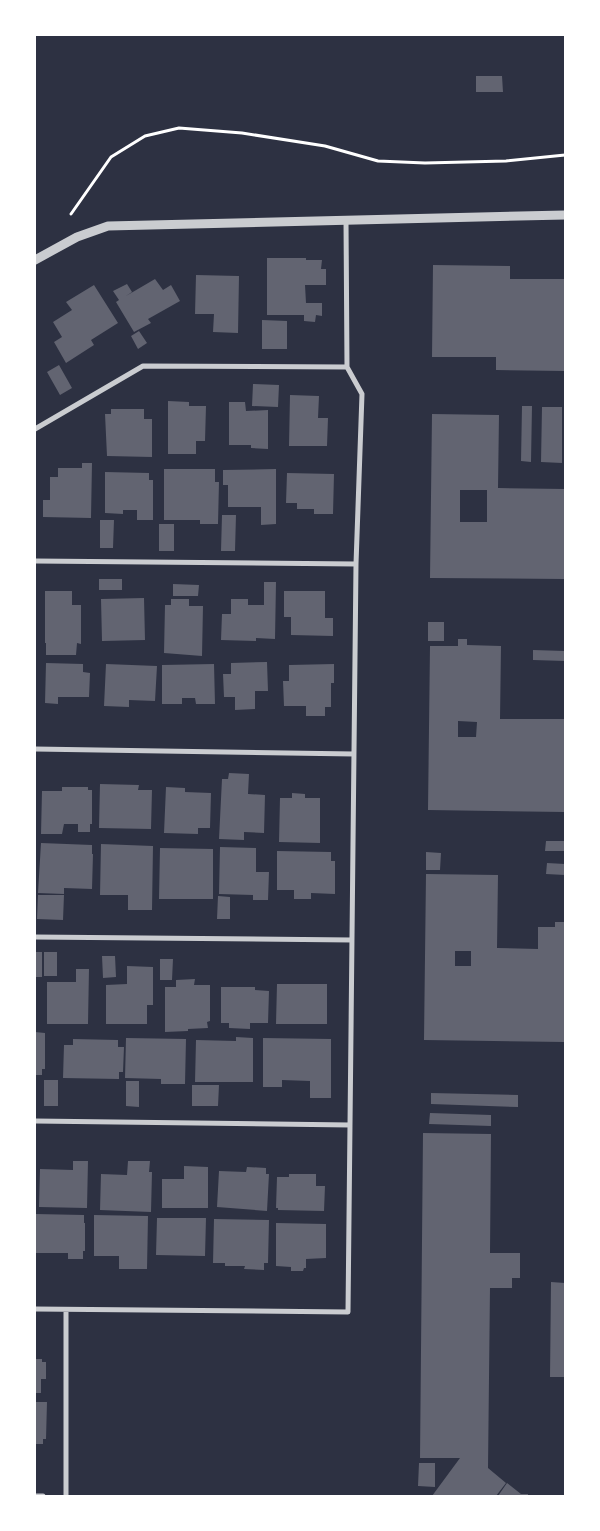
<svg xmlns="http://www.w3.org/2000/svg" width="600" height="1531" font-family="'PT Sans',sans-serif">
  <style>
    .building { fill: #626471; fill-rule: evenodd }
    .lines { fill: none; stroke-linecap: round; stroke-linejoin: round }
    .path { stroke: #fff; stroke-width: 3 }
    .minor { stroke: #caccd0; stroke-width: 5 }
    .tertiary { stroke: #caccd0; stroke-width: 9 }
  </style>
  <rect width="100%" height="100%" fill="#2d3142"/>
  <path class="building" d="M476 76H502L503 92H476Z
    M267 258H306V260H322L321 269H326V285H305L306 303H322V316L316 315 315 322 304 321V315H267Z
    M433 265 510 266V279H565V371L496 370V357H432Z
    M196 275 239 276 238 333 213 332 214 314H195Z
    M155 279 163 290 171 285 180 301 148 319 151 323 134 332 116 302 119 300 113 291 127 284 132 292 126 296Z
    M94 285 118 323 91 340 94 345 66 363 54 342 62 337 53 322 72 310 66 302Z
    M262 320 287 321V349H262Z
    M139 331 147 343 138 349 131 336Z
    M59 365 72 388 60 395 47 372Z
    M253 384 279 385 278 407 252 406Z
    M290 395 319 396 318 418H328L327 446H289Z
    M168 401 189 402V406H206L205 441H196V454H168Z
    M229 402H245L246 411 268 410V449L251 448V445H229Z
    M522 406H532L531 462 521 461Z
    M542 407H562V463L541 462Z
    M111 409H144V419H152V457L107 456 105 414H111Z
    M432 414 499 415 498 488 565 489V579L430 578ZM460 490H487V522H460Z
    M82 463H92L91 518 43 517V500H50V477H58V468H82Z
    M164 469H215V482H219L218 524H200V520H164Z
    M276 469V524L261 525V507H228V485H223V470Z
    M105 472 149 473V480H153V520H137V510H123V514L105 513Z
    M287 473 334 474 333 514H314V509H297V503H286Z
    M222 515H236L235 551H221Z
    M100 520H114L113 548H100Z
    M159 524H174V551H159Z
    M99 579H122V590H99Z
    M264 582H276L275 639 256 638V641L221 640 222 614H231V599H248V605H264Z
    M173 584 199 585 198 596H173Z
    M45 591H72V605H81V644L77 643 76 655H46V643H45Z
    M284 591H325V618H333V636L291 635V617H284Z
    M144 598 145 640 102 641 101 599Z
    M171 599H189V606H203L202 656 164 653 165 605H171Z
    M428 622H444V641H428Z
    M458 639H467V645L501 646 500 719H565V812L428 810 430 646H458ZM458 721 477 722 476 737H458Z
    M533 650 565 651V661L533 660Z
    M267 662 268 691H255V709L235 710V697H224L223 674H231V663Z
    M46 663 83 664V672L90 673 89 697H58V704L45 703Z
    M106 664 157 666 155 701 129 700V707L104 706Z
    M214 664 215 704H196L195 698H182V704H162V665Z
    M334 664V683H331V707H325V716H306V706H284L283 681H289V665Z
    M229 773 249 774 248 794 265 795 264 833 244 832V840L219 839 222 779H228Z
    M100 784 139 785 138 790H152L151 829 99 828Z
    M62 787H88V790H92V824H90V832H78V824H64L62 834H41L42 791H62Z
    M166 787 185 788V792L211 793 210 828H198V834L164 833Z
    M292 793 305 794V798H320V843L279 842 280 798H292Z
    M546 841H565V851H545Z
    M41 843 92 845V854H93L92 889 64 888V894L38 893Z
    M101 844 153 846 152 910H128V895H100Z
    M220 847 256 848V872H269L268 900H253V895L219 894Z
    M160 848 213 849V899H159Z
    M277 851 331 852V861H335V894L311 893V899H294V890H277Z
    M426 852 441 853 440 870H426Z
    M547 863 565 864V875L546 874Z
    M426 874 498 875 497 948 538 949V927H555V922H565V1042L424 1040ZM455 951H471V966H455Z
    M38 895H64L63 920 37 919Z
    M218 896 230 897V919H217Z
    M35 952H42V977H35Z
    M44 952H57V976H44Z
    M102 956H115L116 977 103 978Z
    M160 959H173L172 980H160Z
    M127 966 153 967V1005H147V1024H106V985L127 984Z
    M76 969H89L88 1024H47V982H76Z
    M195 979 194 985H210V1021L207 1022 208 1028 188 1029V1031L165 1032V987H176V980Z
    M277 984H327V1024H276Z
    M221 987H255V990L269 991 268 1023H250V1029L229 1028V1023H221Z
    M35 1032 45 1033V1069H42V1075H35Z
    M236 1037 253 1038V1082H195L196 1040 236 1041Z
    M126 1038 186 1039 185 1084H161V1079L125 1078Z
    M263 1038 331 1039V1098H310V1081L282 1080V1087H263Z
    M73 1039 118 1040V1047H124L123 1072H119V1079L63 1078 64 1045H73Z
    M44 1080H58V1106H44Z
    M126 1081H139V1107L126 1106Z
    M192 1085H219L218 1106H192Z
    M431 1093 518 1095V1107L431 1104Z
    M430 1113 491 1115V1126L429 1124Z
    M423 1133 491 1134 490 1253H520V1278H512V1288H490L488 1468 506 1483 496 1496H432L460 1458H420Z
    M73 1161H88L87 1208 39 1207 40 1169 73 1170Z
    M128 1161H150L149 1172H152L151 1212 100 1210 101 1174 127 1175Z
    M184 1166 208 1167V1208H162V1179H184Z
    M247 1167 266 1168V1174H269L267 1211 217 1207 219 1171 246 1172Z
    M289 1174H316V1186H325L324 1211 278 1210V1208H276L277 1177H289Z
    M35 1214 84 1215V1223H85V1251H83V1259H68V1253H35Z
    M94 1215 148 1216 147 1269H119V1256H94Z
    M157 1218H206L205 1256 156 1255Z
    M214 1219 269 1220 268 1263H264V1270L244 1269 245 1266H225V1263H213Z
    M276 1223 326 1224V1258L306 1259V1268H304L303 1271H291V1267L276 1266Z
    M551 1282 565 1283V1377H550Z
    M35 1359H42V1362H46V1379H41V1393H35Z
    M35 1402H47L46 1439H43V1444H35Z
    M419 1463H435V1487L418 1486Z
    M507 1483 521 1494H528V1496H498Z"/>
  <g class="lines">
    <path class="path" d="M71 214 111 157 145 136 179 128 242 133 325 146 378 161 425 163 506 161 565 155"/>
    <path class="minor" d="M35 429 143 366 347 367
      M35 561 356 564
      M35 749 354 754
      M35 937 352 940
      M35 1121 350 1125
      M35 1309 348 1312 356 564 362 394 347 367 346 220
      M35 1496H43
      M66 1496V1310"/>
    <path class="tertiary" d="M35 260 77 237 108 226 565 215"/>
  </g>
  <rect width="600" height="1531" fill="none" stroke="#ffffff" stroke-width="72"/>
</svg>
